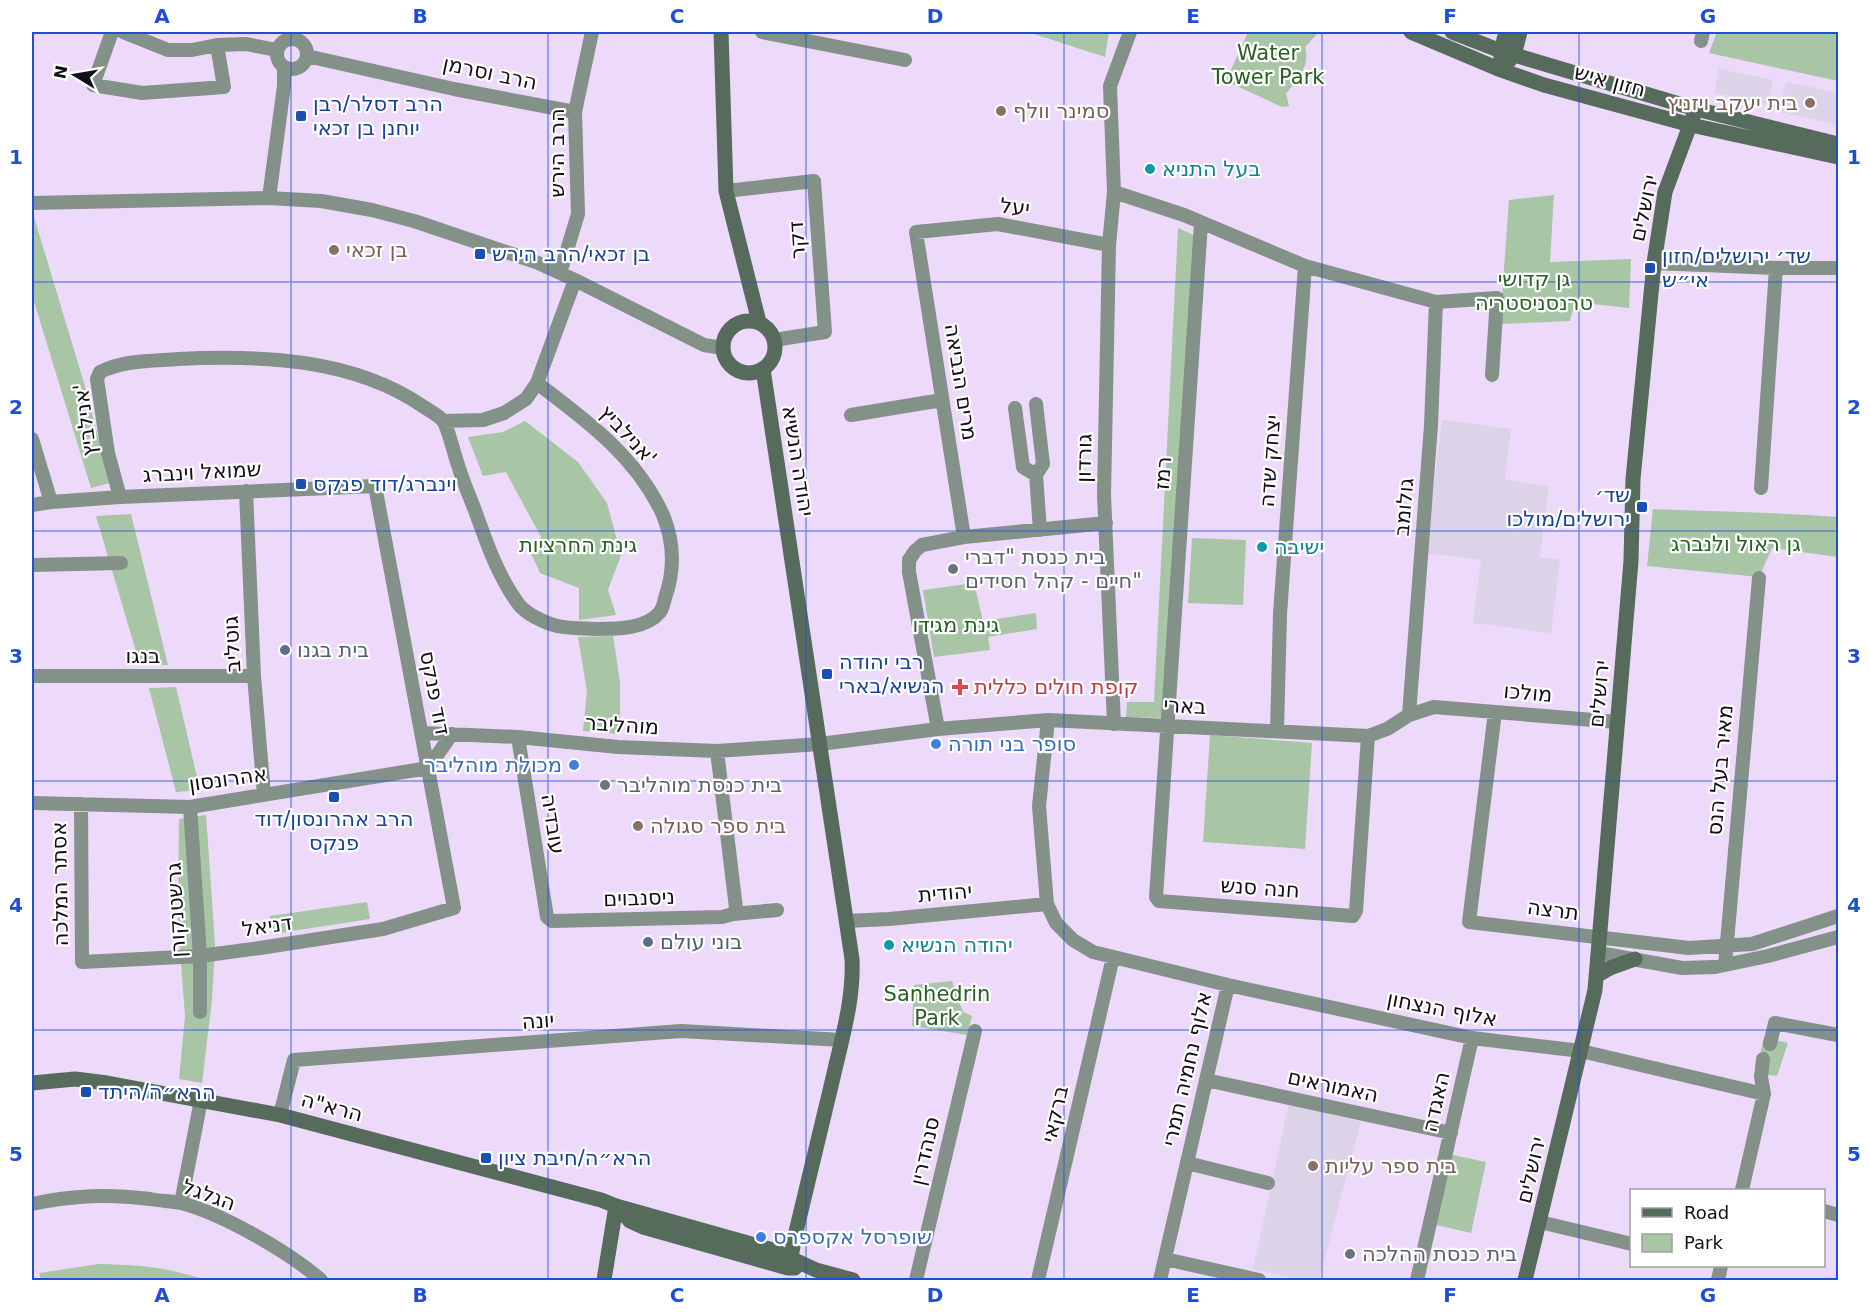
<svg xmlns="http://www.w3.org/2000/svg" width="1870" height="1312" font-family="'DejaVu Sans','Noto Sans Hebrew',sans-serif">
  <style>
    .education { fill: #dcd3e8 }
    .green { fill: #a8c5a5 }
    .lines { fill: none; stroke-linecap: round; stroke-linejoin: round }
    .street { stroke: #839188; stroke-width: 14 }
    .secondary { stroke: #576b5d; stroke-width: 15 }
    .grid { fill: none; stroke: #1d4ed8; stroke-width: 1.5; stroke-opacity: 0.55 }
    .education-dot { fill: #8d6e63; stroke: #fff; stroke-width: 2 }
    .transit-dot { fill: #1a4fb4; stroke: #fff; stroke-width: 2 }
    .culture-dot { fill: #0f9aa8; stroke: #fff; stroke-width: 2 }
    .worship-dot { fill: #6b7280; stroke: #fff; stroke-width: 2 }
    .service-dot { fill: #5c6f8a; stroke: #fff; stroke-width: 2 }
    .health-dot { fill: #e0444e; stroke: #fff; stroke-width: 2 }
    .shop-dot { fill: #3f7fe0; stroke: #fff; stroke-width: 2 }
    .labels { text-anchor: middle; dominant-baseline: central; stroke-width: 4.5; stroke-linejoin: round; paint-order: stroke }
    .park-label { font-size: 21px; fill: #276022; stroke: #fff }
    .street-label { font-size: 21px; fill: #140d18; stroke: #fff }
    .education-label { font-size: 21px; fill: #785e54; stroke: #fff; text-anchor: start }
    .transit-label { font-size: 21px; fill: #164399; stroke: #fff; text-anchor: start }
    .culture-label { font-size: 21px; fill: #0d838f; stroke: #fff; text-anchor: start }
    .worship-label { font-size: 21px; fill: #5b616d; stroke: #fff; text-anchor: start }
    .service-label { font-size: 21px; fill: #4e5e75; stroke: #fff; text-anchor: start }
    .health-label { font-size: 21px; fill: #be3a42; stroke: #fff; text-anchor: start }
    .shop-label { font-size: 21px; fill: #366cbe; stroke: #fff; text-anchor: start }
    .neatline { fill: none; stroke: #1d4ed8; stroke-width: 2 }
    .grid-label { font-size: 20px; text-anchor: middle; font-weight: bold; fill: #1d4ed8 }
  </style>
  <rect width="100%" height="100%" fill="#edd9f9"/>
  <path class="education" d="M1719 69 1773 80 1768 104 1714 93Z
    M1786 82 1838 93V125L1779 112Z
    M1442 420 1511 429 1505 480 1549 486 1540 557 1560 560 1551 633 1473 623 1481 560 1426 553Z
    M1289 1103 1361 1122 1319 1280H1305L1253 1269Z"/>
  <path class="green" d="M1028 32H1109L1105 57Z
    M1248 32H1319L1305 47C1311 66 1297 80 1286 94L1289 106 1282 107 1226 81Z
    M1717 32H1838V81L1709 53Z
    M1554 195 1550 262 1631 259 1629 308 1575 302 1570 321 1500 324 1509 200Z
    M32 217H34L84 383 110 483 91 488 32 295Z
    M1178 228 1196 236 1164 718 1126 717 1127 702H1154Z
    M525 421 578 462 607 503 621 555 608 590 616 615 579 620V588L540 573 530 551 541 537 506 472 483 476 468 437 503 432Z
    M1653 509C1715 512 1777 512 1838 517V557L1772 548 1759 577 1647 566Z
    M131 514 168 665H140L96 516Z
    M1192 538 1246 540 1243 605 1188 603Z
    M974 583 983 621 1036 613 1037 629 988 637 990 650 934 657 923 590Z
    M613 636 620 682V734L583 731 587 691 578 637Z
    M176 687 200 790 176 792 149 688Z
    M1210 735 1312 743 1305 849 1203 842Z
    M206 815 215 944 212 1000 202 1083 179 1079 185 1016 178 925 179 819Z
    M367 902 370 919 273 934 270 916Z
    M952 981 963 1012 972 1016 967 1035 912 1026 914 985Z
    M1764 1037 1788 1043 1777 1076 1756 1073Z
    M1448 1154 1486 1162 1471 1233 1432 1224Z
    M99 1264C139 1265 168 1267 205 1280H41L39 1273Z"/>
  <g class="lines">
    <path class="street" d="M112 32 93 85 142 93 224 87 217 45
      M123 32 168 50H192L217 45 246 44 277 50
      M762 32 905 60
      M277 54a15 15 0 1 1 30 0a15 15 0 1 1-30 0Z
      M1701 41 1703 32
      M307 56 454 89 575 112
      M726 191 814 181 825 332 774 340
      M1114 192 1184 215 1305 266 1436 302 1497 298 1492 375
      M269 198 284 86V67
      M32 203 269 198 321 201 372 210 414 221 536 262 575 280 704 345 722 348
      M1201 223 1156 897 1159 901 1353 916 1356 911 1368 736
      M1654 263 1776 268H1838
      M560 273 578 214 575 112 592 32
      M1036 404 1043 464 1036 475
      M1015 408 1023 467 1036 475 1040 530
      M851 415 942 400
      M443 421 483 420 504 413 526 399 537 383 575 280
      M32 439 51 502
      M1761 488 1776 268
      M246 491 254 676 264 795
      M120 497 108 453 97 379 100 372C124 360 152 361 178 359 261 355 353 358 424 407 430 411 440 416 444 422 449 431 454 454 458 465 463 482 471 499 477 516 488 547 500 580 520 606 525 611 534 617 541 620 558 629 576 628 594 629 615 629 645 630 660 612 663 608 664 602 665 598 675 570 674 542 663 515 637 457 586 420 537 383
      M32 505 51 502 120 497 375 486 454 908 383 929 260 948 200 956 82 962 81 804
      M964 537 916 232 998 224 1109 245
      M32 565 121 563
      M32 676H254
      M1495 712 1469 922 1689 948 1752 944 1838 916
      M1409 715 1431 425 1436 302
      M1048 720 1039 806 1047 904 1056 923 1073 940 1093 952 1228 985 1472 1038 1581 1051 1764 1094
      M1114 724 1104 495 1109 245 1114 192 1110 86 1130 32
      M938 729 909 572V560L915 551 922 545 964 537 1106 523
      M1277 731 1280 614 1305 266
      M422 733 518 737 618 747 717 751 820 744 938 729 1048 720 1368 736 1387 729 1409 715 1434 707 1617 722
      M518 737 547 917 552 921 722 917 733 914 777 910
      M717 751 736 908 733 914
      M428 768 452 734
      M32 803 190 807 428 768
      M190 807 200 956V1012
      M846 921 889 919 1047 904
      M1599 953 1682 968 1715 967 1768 956 1838 937
      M1725 965 1759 578
      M1770 1044 1775 1023 1838 1035
      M1206 1080 1451 1133
      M280 1115 294 1060 681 1031 842 1040
      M1187 1163 1268 1183
      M1742 1190 1764 1094 1761 1077 1763 1059
      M181 1203 201 1100
      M32 1204C73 1195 108 1194 150 1199 160 1201 171 1201 181 1203 223 1214 289 1252 321 1280
      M1824 1211 1838 1215
      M1540 1222 1632 1244
      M1165 1259 1259 1280
      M916 1280 975 1031
      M1038 1280 1113 957
      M1160 1280 1228 985
      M1417 1280 1472 1038
      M1718 1280 1721 1266"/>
    <path class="secondary" d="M721 32 726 191 759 322
      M1411 32 1501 70 1544 85 1691 125 1838 157
      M1452 32 1501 51 1696 109 1838 144
      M1501 61V51L1506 32
      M1509 61 1514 55 1520 32
      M723 347a26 26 0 1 1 52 0a26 26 0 1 1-52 0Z
      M763 369 852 959C854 1001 841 1041 832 1082 819 1134 807 1187 794 1240L791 1258 788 1268
      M1596 976 1610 968 1635 959
      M32 1083 75 1079 107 1083 280 1115 601 1200 616 1206 773 1250 816 1270 853 1280
      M617 1206 630 1221 643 1227 788 1268H795
      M604 1280 616 1206
      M1525 1280 1595 990 1631 561 1633 479 1654 263 1665 192 1696 109"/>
  </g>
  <path class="grid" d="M291 32V1280M548 32V1280M806 32V1280M1064 32V1280M1322 32V1280M1579 32V1280M32 282H1838M32 531H1838M32 781H1838M32 1030H1838"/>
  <g class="education-dot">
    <circle cx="1810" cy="103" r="6"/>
    <circle cx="1001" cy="111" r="6"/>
    <circle cx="334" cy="250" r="6"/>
    <circle cx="638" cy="826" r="6"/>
    <circle cx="1313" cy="1166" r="6"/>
  </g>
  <g class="transit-dot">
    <rect x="295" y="110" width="12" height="12" rx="3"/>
    <rect x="474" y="248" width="12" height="12" rx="3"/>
    <rect x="1644" y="262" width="12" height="12" rx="3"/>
    <rect x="295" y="478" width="12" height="12" rx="3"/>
    <rect x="1636" y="501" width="12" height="12" rx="3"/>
    <rect x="821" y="668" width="12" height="12" rx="3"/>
    <rect x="328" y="791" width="12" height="12" rx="3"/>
    <rect x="80" y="1086" width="12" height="12" rx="3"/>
    <rect x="480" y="1152" width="12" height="12" rx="3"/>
  </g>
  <g class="culture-dot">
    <circle cx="1150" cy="169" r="6"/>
    <circle cx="1262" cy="547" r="6"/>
    <circle cx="889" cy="945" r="6"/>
  </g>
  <g class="worship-dot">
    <circle cx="953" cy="569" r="6"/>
    <circle cx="605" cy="785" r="6"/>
    <circle cx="1350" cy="1254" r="6"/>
  </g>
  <g class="service-dot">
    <circle cx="285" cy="650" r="6"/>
    <circle cx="648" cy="942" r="6"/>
  </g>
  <path class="health-dot" d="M957 678h6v6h6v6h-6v6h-6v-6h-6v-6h6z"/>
  <g class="shop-dot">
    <circle cx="936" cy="744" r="6"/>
    <circle cx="574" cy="765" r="6"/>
    <circle cx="761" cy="1237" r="6"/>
  </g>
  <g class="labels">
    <g class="park-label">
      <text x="1268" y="53">Water<tspan x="1268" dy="24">Tower Park</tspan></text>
      <text x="1534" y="279">גן קדושי<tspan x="1534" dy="24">טרנסניסטריה</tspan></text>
      <text x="1736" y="544">גן ראול ולנברג</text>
      <text x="578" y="545">גינת החרציות</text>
      <text x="956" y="625">גינת מגידו</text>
      <text x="937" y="994">Sanhedrin<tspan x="937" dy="24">Park</tspan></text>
    </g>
    <g class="street-label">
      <text transform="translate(490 73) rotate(12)">הרב וסרמן</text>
      <text transform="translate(1610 81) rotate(15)">חזון איש</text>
      <text transform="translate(557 153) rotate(-90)">הרב הירש</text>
      <text transform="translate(1015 207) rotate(7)">יעל</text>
      <text transform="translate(1644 208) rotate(-78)">ירושלים</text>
      <text transform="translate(797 240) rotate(-94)">דקר</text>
      <text transform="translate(961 382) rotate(81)">מרים הנביאה</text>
      <text transform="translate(85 420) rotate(-97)">אנילביץ'</text>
      <text transform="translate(628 435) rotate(47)">אנילביץ'</text>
      <text transform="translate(1084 458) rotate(-89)">גורדון</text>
      <text transform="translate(798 461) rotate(81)">יהודה הנשיא</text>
      <text transform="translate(1270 461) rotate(-86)">יצחק שדה</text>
      <text transform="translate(202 472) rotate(-3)">שמואל וינברג</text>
      <text transform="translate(1163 473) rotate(-86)">רמז</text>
      <text transform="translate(1404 507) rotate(-85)">גולומב</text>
      <text transform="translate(232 644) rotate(-93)">גוטליב</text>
      <text x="143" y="656">בנגו</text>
      <text transform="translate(435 693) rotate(79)">דוד פנקס</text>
      <text transform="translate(1528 693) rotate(5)">מולכו</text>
      <text transform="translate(1599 694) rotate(-85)">ירושלים</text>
      <text transform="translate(1185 706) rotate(3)">בארי</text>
      <text transform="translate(622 725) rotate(4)">מוהליבר</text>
      <text transform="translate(1720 770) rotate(-85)">מאיר בעל הנס</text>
      <text transform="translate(228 779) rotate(-8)">אהרונסון</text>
      <text transform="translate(553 824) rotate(81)">עובדיה</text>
      <text transform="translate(60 884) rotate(-91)">אסתר המלכה</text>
      <text transform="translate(1260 888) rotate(4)">חנה סנש</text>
      <text transform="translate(945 893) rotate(-5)">יהודית</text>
      <text transform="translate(639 898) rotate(-2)">ניסנבוים</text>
      <text transform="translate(176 910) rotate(-93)">גרשטנקורן</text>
      <text transform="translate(1553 910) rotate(7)">תרצה</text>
      <text transform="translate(267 926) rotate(-8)">דניאל</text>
      <text transform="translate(1442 1009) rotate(11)">אלוף הנצחון</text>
      <text transform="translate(538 1021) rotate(-4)">יונה</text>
      <text transform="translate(1187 1069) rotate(-77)">אלוף נחמיה תמרי</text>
      <text transform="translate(1333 1086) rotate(12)">האמוראים</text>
      <text transform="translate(1436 1102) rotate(-77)">האגדה</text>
      <text transform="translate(332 1107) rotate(15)">הרא"ה</text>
      <text transform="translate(1055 1114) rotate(-77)">ברקאי</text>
      <text transform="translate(925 1151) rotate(-77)">סנהדרין</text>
      <text transform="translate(1531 1170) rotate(-77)">ירושלים</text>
      <text transform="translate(209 1195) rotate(20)">הגלגל</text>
    </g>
    <g class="education-label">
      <text x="1798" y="103" text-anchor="end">בית יעקב ויזניץ</text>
      <text x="1013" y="111">סמינר וולף</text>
      <text x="346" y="250">בן זכאי</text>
      <text x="650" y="826">בית ספר סגולה</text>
      <text x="1325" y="1166">בית ספר עליות</text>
    </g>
    <g class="transit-label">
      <text x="313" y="104">הרב דסלר/רבן<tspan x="313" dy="24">יוחנן בן זכאי</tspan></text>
      <text x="492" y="254">בן זכאי/הרב הירש</text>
      <text x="1662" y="256">שד׳ ירושלים/חזון<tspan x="1662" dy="24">אי״ש</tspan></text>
      <text x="313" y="484">וינברג/דוד פנקס</text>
      <text x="1630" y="495" text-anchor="end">שד׳<tspan x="1630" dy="24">ירושלים/מולכו</tspan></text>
      <text x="839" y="662">רבי יהודה<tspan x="839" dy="24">הנשיא/בארי</tspan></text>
      <text x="334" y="819" text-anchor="middle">הרב אהרונסון/דוד<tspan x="334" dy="24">פנקס</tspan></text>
      <text x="98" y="1092">הרא״ה/היתד</text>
      <text x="498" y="1158">הרא״ה/חיבת ציון</text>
    </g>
    <g class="culture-label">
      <text x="1162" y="169">בעל התניא</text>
      <text x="1274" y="547">ישיבה</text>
      <text x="901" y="945">יהודה הנשיא</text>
    </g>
    <g class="worship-label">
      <text x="965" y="557">בית כנסת "דברי<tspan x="965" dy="24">חיים - קהל חסידים"</tspan></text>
      <text x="617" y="785">בית כנסת מוהליבר</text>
      <text x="1362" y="1254">בית כנסת ההלכה</text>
    </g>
    <g class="service-label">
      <text x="297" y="650">בית בגנו</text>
      <text x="660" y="942">בוני עולם</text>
    </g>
    <g class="health-label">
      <text x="974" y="687">קופת חולים כללית</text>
    </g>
    <g class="shop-label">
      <text x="948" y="744">סופר בני תורה</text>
      <text x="562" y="765" text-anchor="end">מכולת מוהליבר</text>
      <text x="773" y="1237">שופרסל אקספרס</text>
    </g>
  </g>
  <rect width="1870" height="1312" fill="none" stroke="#ffffff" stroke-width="66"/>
  <rect x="1630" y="1189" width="195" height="78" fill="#ffffff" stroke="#a19ea3" stroke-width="1.5"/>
  <rect x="1642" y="1208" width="30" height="9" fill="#576b5d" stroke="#a19ea3" stroke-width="1.5"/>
  <text x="1684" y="1219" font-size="18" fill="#140d18">Road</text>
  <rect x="1642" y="1234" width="30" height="18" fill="#a8c5a5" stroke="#a19ea3" stroke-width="1.5"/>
  <text x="1684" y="1249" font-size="18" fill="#140d18">Park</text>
  <g transform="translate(75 75) rotate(281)" stroke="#ffffff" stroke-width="4.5" paint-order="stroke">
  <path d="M0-4.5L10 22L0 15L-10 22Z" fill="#140d18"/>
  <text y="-9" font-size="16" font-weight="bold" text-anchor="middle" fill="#140d18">N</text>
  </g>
  <rect x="33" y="33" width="1804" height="1246" class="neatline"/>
  <g class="grid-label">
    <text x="162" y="23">A</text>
    <text x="420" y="23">B</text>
    <text x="677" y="23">C</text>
    <text x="935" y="23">D</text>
    <text x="1193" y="23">E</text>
    <text x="1450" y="23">F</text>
    <text x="1708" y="23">G</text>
    <text x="16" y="164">1</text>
    <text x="1854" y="164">1</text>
    <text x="16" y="414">2</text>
    <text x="1854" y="414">2</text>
    <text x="16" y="663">3</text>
    <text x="1854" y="663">3</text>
    <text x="16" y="912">4</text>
    <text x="1854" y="912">4</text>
    <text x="16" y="1161">5</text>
    <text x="1854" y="1161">5</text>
    <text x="162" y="1302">A</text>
    <text x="420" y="1302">B</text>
    <text x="677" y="1302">C</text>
    <text x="935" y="1302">D</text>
    <text x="1193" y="1302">E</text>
    <text x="1450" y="1302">F</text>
    <text x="1708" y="1302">G</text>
  </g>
</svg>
